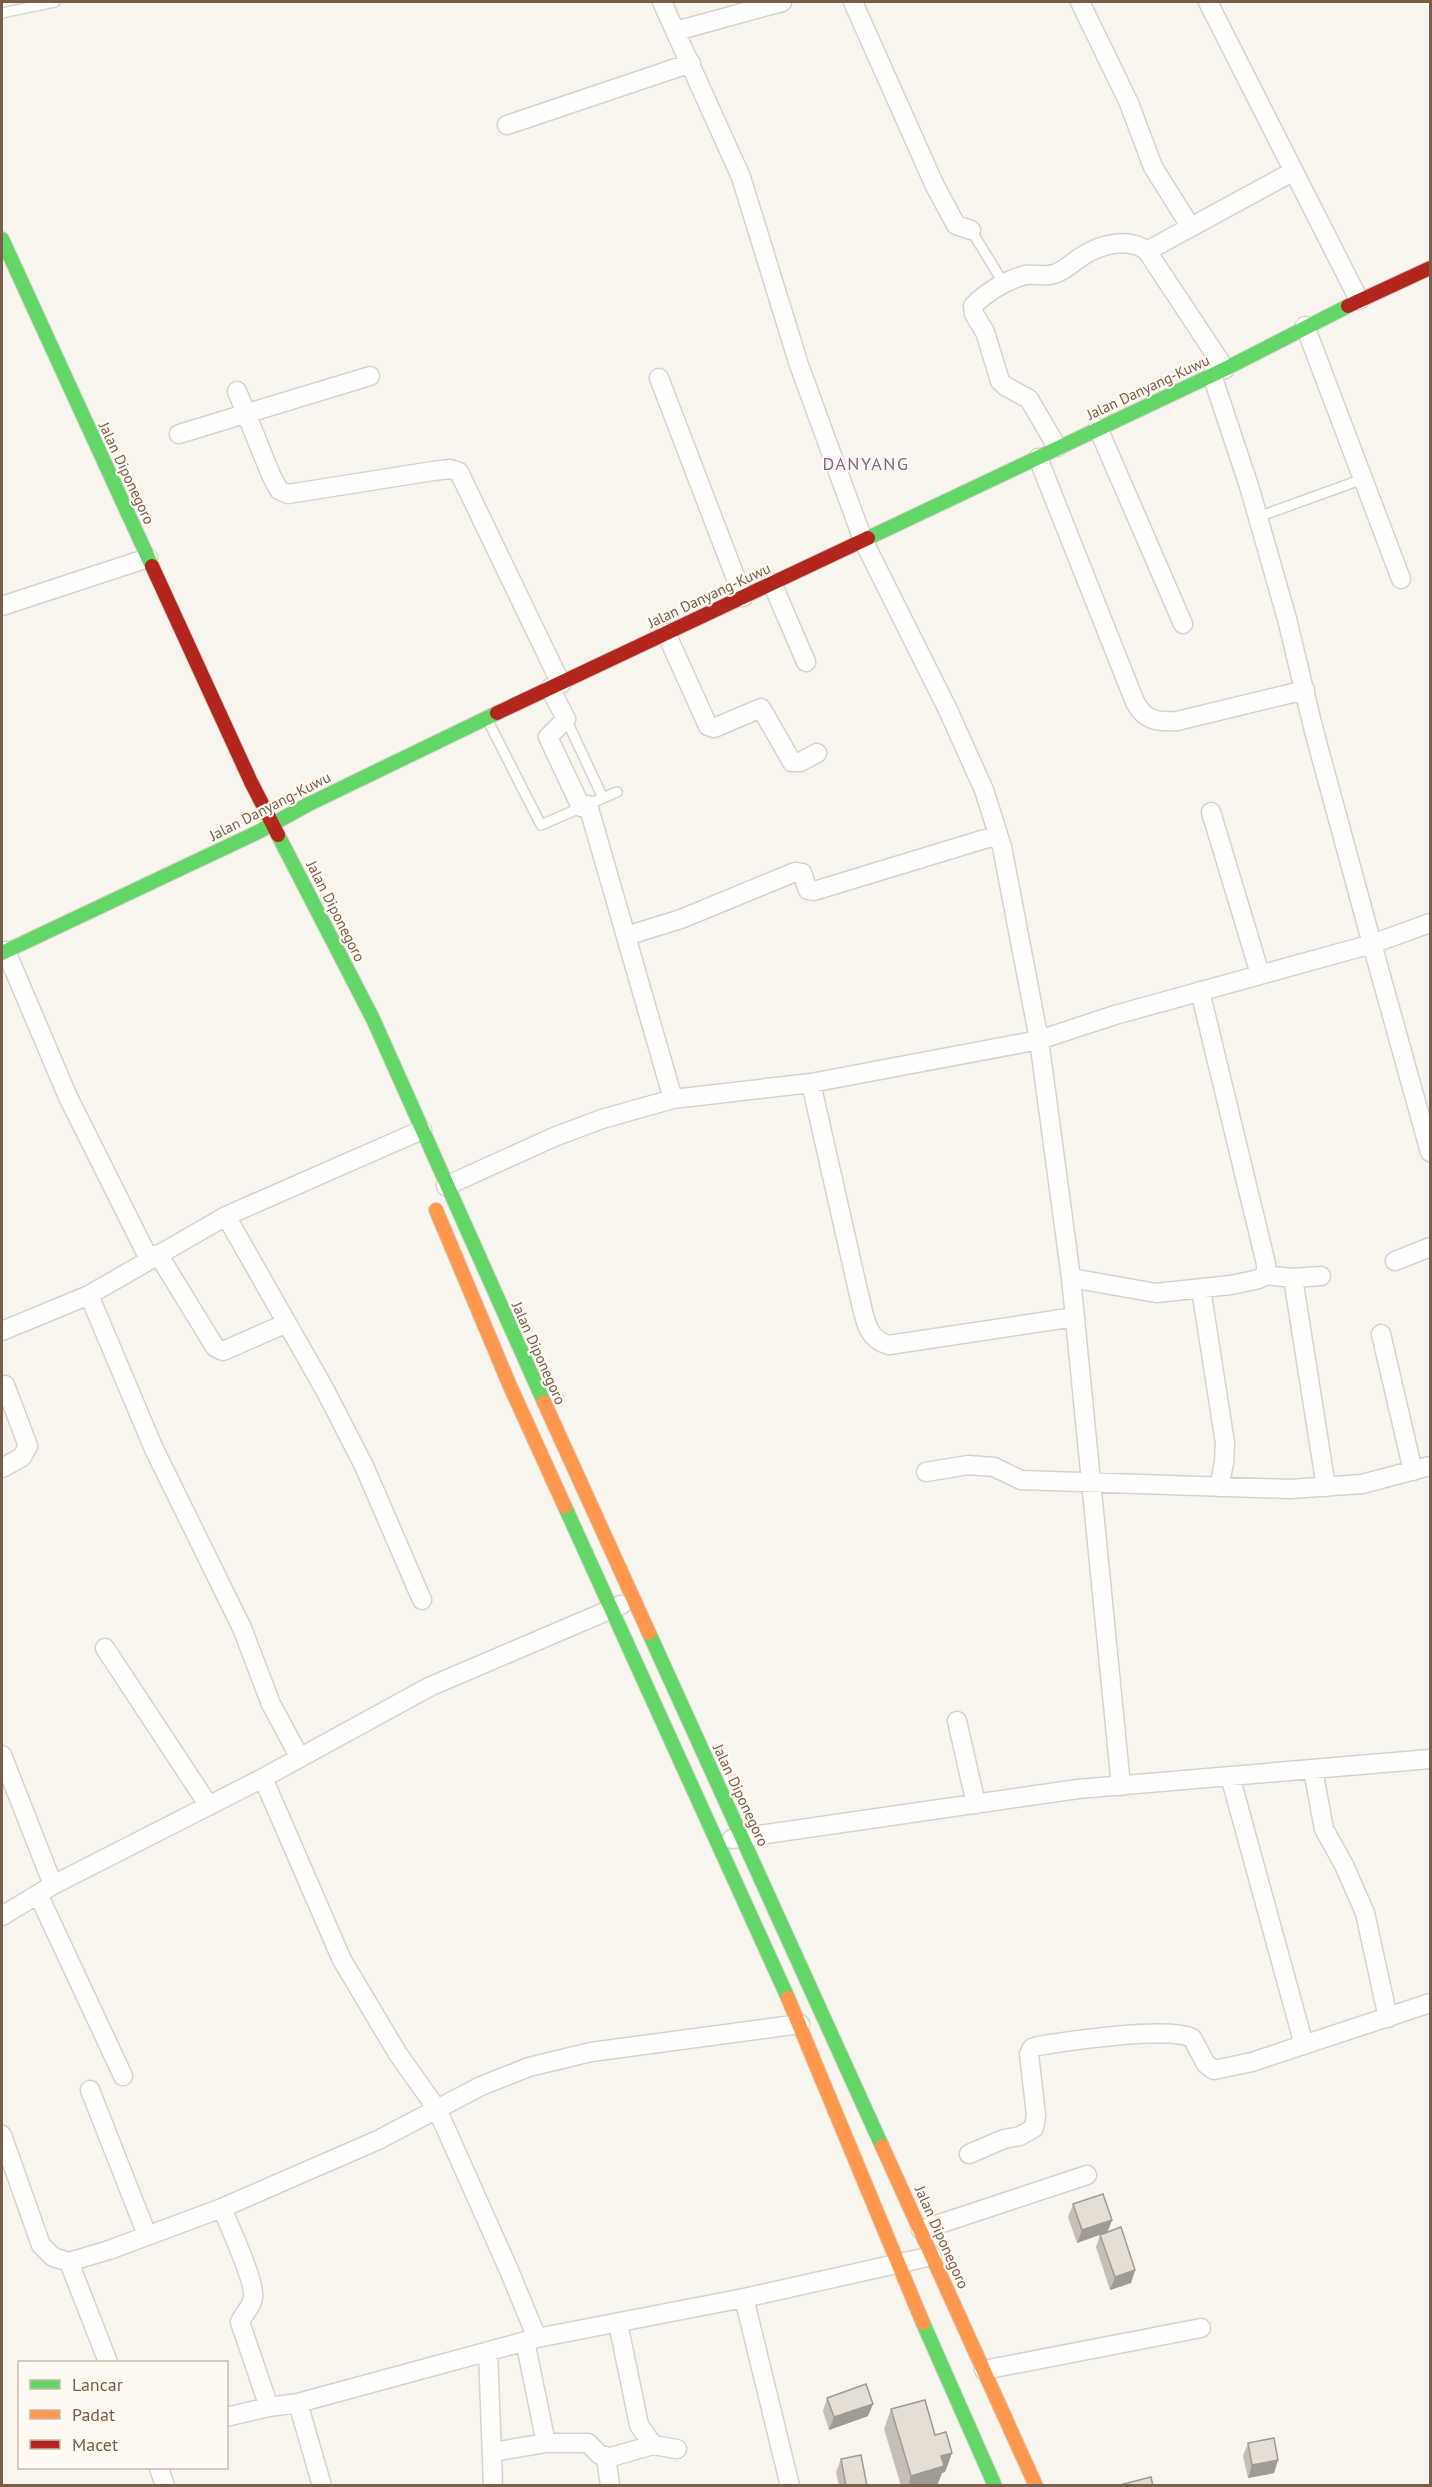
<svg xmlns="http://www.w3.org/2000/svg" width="1432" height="2487" font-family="'PT Sans',sans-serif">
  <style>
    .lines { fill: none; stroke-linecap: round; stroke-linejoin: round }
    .lane-casing { stroke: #d8d2cc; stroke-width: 12 }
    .street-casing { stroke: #d8d2cc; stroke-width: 21 }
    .fast-casing { stroke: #d8d2cb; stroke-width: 16 }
    .slow-casing { stroke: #d8d2cb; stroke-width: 16 }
    .jam-casing { stroke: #d8d2cb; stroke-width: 16 }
    .lane { stroke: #fefefc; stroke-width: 9 }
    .street { stroke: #fefefc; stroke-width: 18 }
    .fast { stroke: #63d668; stroke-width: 14 }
    .slow { stroke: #ff974d; stroke-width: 14 }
    .jam { stroke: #b3261e; stroke-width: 14 }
    .wall { fill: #c5bfb7 }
    .shaded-wall { fill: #a09b95 }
    .building { fill: #e5ded5; stroke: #a09b95; stroke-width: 1.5 }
    .labels { text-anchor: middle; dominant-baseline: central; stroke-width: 4.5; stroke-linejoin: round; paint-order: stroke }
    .street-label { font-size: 15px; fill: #795d4b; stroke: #fffaf1 }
    .quarter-label { font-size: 18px; letter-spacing: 1.5px; fill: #866395; stroke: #fffaf1 }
  </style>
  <rect width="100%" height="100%" fill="#f8f5ee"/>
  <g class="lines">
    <defs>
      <path id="lane" d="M2 13 55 2
        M971 230 1004 284
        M1258 517 1363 479
        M488 721 541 825 603 798 566 719
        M603 798 617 792"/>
      <path id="street" d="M662 2 741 177 799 365 863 540 948 710 984 790 1002 847 1039 1040 1071 1278 1121 1786
        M853 2 935 186 956 225 971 230
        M1080 2 1129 103 1153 167 1190 226
        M1208 2 1359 300
        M676 31 782 2
        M507 125 691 63
        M1147 251 1294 171
        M1305 326 1401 579
        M659 378 743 597
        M237 391 271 475 279 490 288 494 433 471 450 469 459 472 561 684
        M1098 428 1183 624
        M179 434 370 376
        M1057 447 1029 399 1005 386 1000 381 985 332 974 314 973 306C985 293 1008 279 1026 275 1035 274 1045 277 1054 274 1064 271 1073 262 1081 257 1100 244 1128 237 1147 251L1225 369
        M1038 458 1135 702C1145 721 1157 722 1177 721L1305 690
        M772 583 806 662
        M2 606 148 558
        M666 633 708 726 714 728 761 708 792 762H800L817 753
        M550 688 566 719 548 737 581 807
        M588 805 673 1099
        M1211 812 1260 974
        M1430 923 1372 944 1430 1152
        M626 936 681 919 795 872 802 873 808 890 814 891 998 835
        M6 951 68 1097 149 1259
        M811 1083 859 1295C865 1316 865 1339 889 1345L1075 1317
        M446 1186 554 1137 602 1119 673 1099 811 1083 1039 1040 1115 1015 1372 944 1314 731 1287 619 1249 486 1212 375
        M226 1216 325 1390 364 1466 422 1600
        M158 1254 215 1347 223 1351 287 1323
        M1395 1261 1430 1247
        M1266 1275 1293 1278 1326 1487
        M1071 1278 1156 1293 1231 1285 1259 1279 1266 1275V1264L1200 991
        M1293 1278 1321 1276
        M1201 1289 1225 1443 1224 1463 1219 1487
        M89 1295 154 1449 242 1628 271 1704 300 1758
        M2 1331 89 1295 226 1216 422 1130
        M1381 1334 1413 1471
        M2 1468 22 1457 28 1446 5 1385
        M926 1472 968 1465 994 1467 1021 1480 1290 1489 1362 1484 1430 1466
        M105 1648 209 1806
        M957 1721 976 1804
        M2 1755 53 1885
        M1313 1770 1324 1829 1344 1865 1365 1913 1388 2018
        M1230 1776 1304 2045
        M263 1778 342 1960 398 2054 437 2109 508 2268 537 2338
        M732 1839 1078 1789 1430 1759
        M38 1894 123 2076
        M2 1916 53 1885 263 1778 429 1687 621 1605
        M90 2090 147 2235
        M2 2135 41 2245 53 2257 69 2262
        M969 2154 1004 2139 1020 2136 1034 2128 1036 2115 1029 2054 1032 2048 1038 2046C1068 2041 1168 2026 1192 2038L1206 2064 1214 2070 1252 2062 1430 2003
        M222 2208C229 2226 255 2280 253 2297 252 2307 244 2313 240 2322L269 2407
        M921 2230 1087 2175
        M744 2298 790 2486
        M618 2323 639 2425 653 2445 677 2449
        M525 2341 546 2443
        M488 2351 493 2486
        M108 2362 69 2262 109 2250 222 2208 378 2140 481 2086 529 2067 591 2052 800 2024
        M984 2370 1201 2328
        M298 2403 322 2486
        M226 2417 269 2407 298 2403 537 2338 744 2298 932 2256
        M493 2452 546 2443H588L600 2455 611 2457 653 2445
        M606 2456 610 2486
        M159 2468 165 2486"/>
      <path id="fast" d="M2 239 152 566
        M868 538 1225 369 1348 306
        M278 835 373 1019 544 1402
        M2 953 258 832 309 804 497 713
        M565 1507 788 1998
        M649 1633 882 2146
        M923 2323 995 2486"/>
      <path id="slow" d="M436 1210 510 1386 565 1507
        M544 1402 649 1633
        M788 1998 923 2323
        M882 2146 1036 2486"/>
      <path id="jam" d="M1348 306 1430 268
        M152 566 251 782 278 835
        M497 713 868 538"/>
    </defs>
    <use href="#lane" class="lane-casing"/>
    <use href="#street" class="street-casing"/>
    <use href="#fast" class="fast-casing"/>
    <use href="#slow" class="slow-casing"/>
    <use href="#jam" class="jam-casing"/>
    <use href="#lane" class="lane"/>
    <use href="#street" class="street"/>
    <use href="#fast" class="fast"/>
    <use href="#slow" class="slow"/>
    <use href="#jam" class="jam"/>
  </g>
  <path class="wall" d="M1073 2204 1112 2220 1108 2232 1135 2270 1131 2283 1110 2290 1096 2247 1100 2235 1077 2243 1068 2217Z
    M827 2398 868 2416 829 2430 823 2411Z
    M891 2409 935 2435 952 2453 945 2472 942 2473 937 2486H901L884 2429Z
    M1248 2443 1278 2460 1274 2473 1248 2478 1243 2456Z
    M841 2459 867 2486H839L836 2472Z"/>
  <path class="shaded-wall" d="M1112 2220 1107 2232 1077 2243 1082 2230Z
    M1135 2270 1131 2283 1110 2290 1115 2277Z
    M873 2404 868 2416 829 2430 834 2417Z
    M952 2453 945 2472 942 2473 937 2486H908L911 2476 941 2456Z
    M1278 2460 1274 2473 1248 2478 1252 2465Z"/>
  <path class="building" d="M1103 2194 1112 2220 1082 2230 1073 2204Z
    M1121 2227 1135 2270 1115 2277 1100 2235Z
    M866 2384 873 2404 834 2417 827 2398Z
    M925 2400 935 2435 946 2432 952 2453 941 2456 944 2466 911 2476 891 2409Z
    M1274 2438 1278 2460 1252 2465 1248 2443Z
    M861 2455 867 2486H846L841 2459Z
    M1151 2477 1153 2486H1116Z"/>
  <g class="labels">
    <g class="street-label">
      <text transform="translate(1148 387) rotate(-25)">Jalan Danyang-Kuwu</text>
      <text transform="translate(127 473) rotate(65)">Jalan Diponegoro</text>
      <text transform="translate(709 595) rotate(-25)">Jalan Danyang-Kuwu</text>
      <text transform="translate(270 806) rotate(-27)">Jalan Danyang-Kuwu</text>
      <text transform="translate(336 911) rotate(63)">Jalan Diponegoro</text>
      <text transform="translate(539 1353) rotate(66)">Jalan Diponegoro</text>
      <text transform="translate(741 1795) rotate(65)">Jalan Diponegoro</text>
      <text transform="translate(942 2237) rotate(66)">Jalan Diponegoro</text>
    </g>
    <g class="quarter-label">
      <text x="866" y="463">DANYANG</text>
    </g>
  </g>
  <rect width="1432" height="2487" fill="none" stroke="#795d4b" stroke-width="6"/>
  <rect x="18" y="2361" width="210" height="108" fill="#fffaf1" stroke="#c9bbaf" stroke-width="1.5"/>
  <rect x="30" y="2380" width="30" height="9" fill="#63d668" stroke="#c9bbaf" stroke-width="1.5"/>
  <text x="72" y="2391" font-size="18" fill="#795d4b">Lancar</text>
  <rect x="30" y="2410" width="30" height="9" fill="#ff974d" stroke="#c9bbaf" stroke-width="1.5"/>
  <text x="72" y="2421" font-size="18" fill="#795d4b">Padat</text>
  <rect x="30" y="2440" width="30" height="9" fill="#b3261e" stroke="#c9bbaf" stroke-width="1.5"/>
  <text x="72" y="2451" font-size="18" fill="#795d4b">Macet</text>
</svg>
